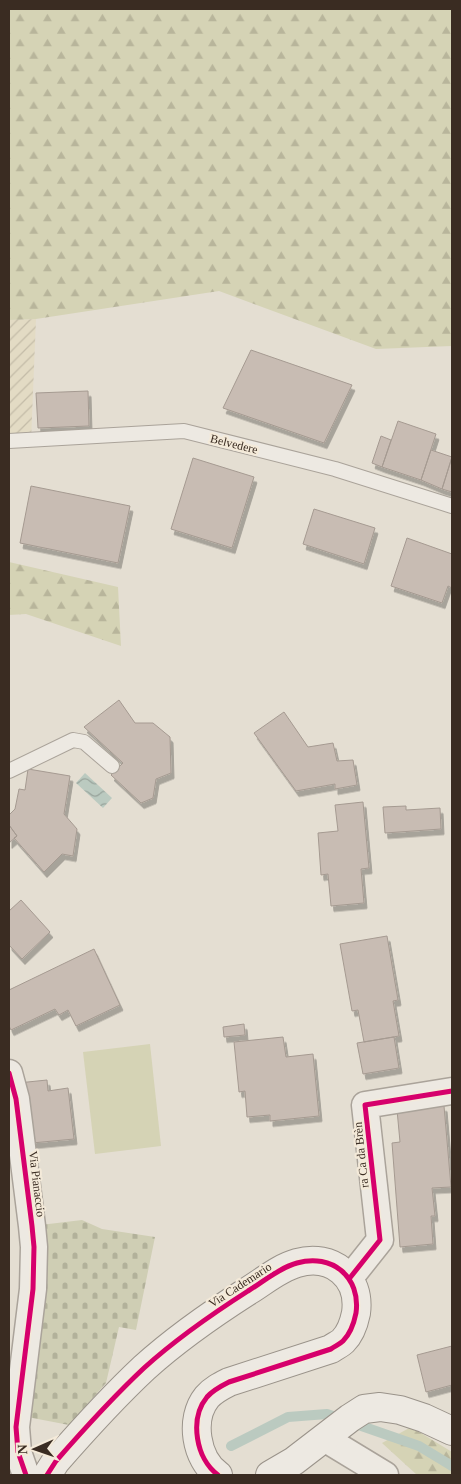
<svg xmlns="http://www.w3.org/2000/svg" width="461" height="1484" font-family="'Times New Roman',serif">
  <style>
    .farmland { fill: url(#farmland-furrows) }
    .forest { fill: url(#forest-firs) }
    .cemetery { fill: url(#cemetery-stones) }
    .garden { fill: #d5d3b5 }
    .water { fill: url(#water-waves) }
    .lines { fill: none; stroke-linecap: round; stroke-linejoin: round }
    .stream { stroke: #bbcac0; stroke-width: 10 }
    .building { fill: #c8bcb3; stroke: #a59a91; filter: url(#shadow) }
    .lane-casing { stroke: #aaa39a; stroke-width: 16 }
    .street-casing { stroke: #aaa39a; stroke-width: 29 }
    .secondary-casing { stroke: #9a938a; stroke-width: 30 }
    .lane { stroke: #ede9e2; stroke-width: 14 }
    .street { stroke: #ede9e2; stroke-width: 26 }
    .secondary { stroke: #ede9e2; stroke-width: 28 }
    .cycleway-casing { stroke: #f4ead9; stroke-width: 8 }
    .cycleway { stroke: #d6006c; stroke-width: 5 }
    .labels { text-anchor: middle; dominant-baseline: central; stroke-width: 4.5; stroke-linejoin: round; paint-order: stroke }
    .street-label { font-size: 12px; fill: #3a2c22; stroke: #f4ead9 }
  </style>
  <defs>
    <pattern id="farmland-furrows" width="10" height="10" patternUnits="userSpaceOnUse" patternTransform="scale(1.25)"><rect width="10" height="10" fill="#e3dbc4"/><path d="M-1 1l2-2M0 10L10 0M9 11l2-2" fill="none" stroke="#c4bca8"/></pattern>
    <pattern id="forest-firs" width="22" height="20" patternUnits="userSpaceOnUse" patternTransform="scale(1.25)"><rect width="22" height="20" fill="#d5d3b5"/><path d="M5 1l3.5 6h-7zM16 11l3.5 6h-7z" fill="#b8b59b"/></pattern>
    <pattern id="cemetery-stones" width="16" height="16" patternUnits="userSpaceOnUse" patternTransform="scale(1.25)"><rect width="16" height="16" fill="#cfceb4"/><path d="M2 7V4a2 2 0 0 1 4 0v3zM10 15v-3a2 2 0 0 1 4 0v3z" fill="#b2b19a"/></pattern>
    <pattern id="water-waves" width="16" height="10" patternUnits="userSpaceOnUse" patternTransform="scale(1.25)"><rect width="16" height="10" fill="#bbcac0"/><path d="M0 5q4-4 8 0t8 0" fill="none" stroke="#99a49c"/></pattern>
    <filter id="shadow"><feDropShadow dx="3" dy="5.5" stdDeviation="0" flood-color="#0004"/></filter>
  </defs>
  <rect width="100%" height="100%" fill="#e4ded2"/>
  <path class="farmland" d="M36 319 31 441H9V320Z"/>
  <path class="forest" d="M9 9H452V346L376 349 219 291 36 319 9 320Z
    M9 562 118 587 121 646 26 614 9 615Z
    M411 1427 452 1452V1475H417L382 1443Z"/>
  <path class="cemetery" d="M82 1220 102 1229 155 1237 136 1330 119 1327 106 1383 69 1425 17 1415 32 1226Z"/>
  <path class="garden" d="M150 1044 161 1146 95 1154 83 1052Z"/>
  <path class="water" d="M85 773 112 798 103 808 76 783Z"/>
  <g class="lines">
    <path class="stream" d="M231 1446 288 1417 327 1414 419 1446 452 1466"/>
  </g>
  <path class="building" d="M251 350 352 385 324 443 223 408Z
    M88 391 89 426 38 428 36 393Z
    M398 421 436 434 421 480 382 467Z
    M381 436 391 440 382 467 372 463Z
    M431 450 452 457 442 489 421 480Z
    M452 457V492L442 489Z
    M193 458 254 477 232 548 171 529Z
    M31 486 130 506 118 563 20 543Z
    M314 509 375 528 364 564 303 544Z
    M407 538 452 554V588L448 586 442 603 391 586Z
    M119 700 135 723H153L170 737 171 773 156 779 153 798 141 803 111 775 123 763 84 727Z
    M284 712 308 747 333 743 337 761 353 760 357 785 335 789V784L296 791 254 733Z
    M28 769 70 776 64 814 77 829 73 856 62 854 44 872 14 838 17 836 9 825V815L15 809 19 789 25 790Z
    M363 802 369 868 361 869 364 903 331 906 328 874 321 875 318 833 338 831 335 805Z
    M406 806V810L440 808 441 829 385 833 383 807Z
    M9 825 17 836 9 843Z
    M21 900 50 932 22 959 9 945V911Z
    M387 936 398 1000 393 1001 399 1036 364 1042 358 1010 352 1011 340 944Z
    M94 949 120 1005 76 1026 68 1010 59 1015 55 1009 11 1030 9 1026V990Z
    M244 1024 245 1035 224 1037 223 1027Z
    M283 1037 286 1057 313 1054 319 1116 270 1121V1115L247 1117 245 1091 239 1092 234 1042Z
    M394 1037 399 1068 363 1074 357 1043Z
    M47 1080 48 1091 68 1088 74 1139 32 1143 18 1083Z
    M444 1106 451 1187 432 1188 435 1216H431L433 1244 400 1247 392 1143 400 1142 397 1110Z
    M452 1346V1385L426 1392 417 1355Z"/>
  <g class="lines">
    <defs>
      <path id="lane" d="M9 441 184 431 335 469 452 506
        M9 771 73 740 84 742 112 766"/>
      <path id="street" d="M9 1073 16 1099 32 1226 34 1247 33 1289 16 1427 18 1452 26 1475
        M349 1279 380 1240 365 1105 452 1091
        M324 1438 385 1475"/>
      <path id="secondary" d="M47 1475 56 1461C84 1429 113 1397 144 1368 176 1339 212 1314 248 1291 263 1282 279 1268 297 1263 332 1253 361 1277 356 1313 354 1323 350 1334 343 1341 340 1344 335 1346 331 1349L229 1382C221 1386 213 1390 207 1397 189 1419 196 1459 218 1475
        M270 1475 294 1461 350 1418 364 1409 380 1407 400 1410 424 1418 452 1431"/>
    </defs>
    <use href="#lane" class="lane-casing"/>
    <use href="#street" class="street-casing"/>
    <use href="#secondary" class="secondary-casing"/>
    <use href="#lane" class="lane"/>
    <use href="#street" class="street"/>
    <use href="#secondary" class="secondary"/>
    <defs>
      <path id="cycleway" d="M9 1073 16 1099 32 1226 34 1247 33 1289 16 1427 18 1452 26 1475
        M349 1279 380 1240 365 1105 452 1091
        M47 1475 56 1461C84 1429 113 1397 144 1368 176 1339 212 1314 248 1291 263 1282 279 1268 297 1263 332 1253 361 1277 356 1313 354 1323 350 1334 343 1341 340 1344 335 1346 331 1349L229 1382C221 1386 213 1390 207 1397 189 1419 196 1459 218 1475"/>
    </defs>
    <use href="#cycleway" class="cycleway-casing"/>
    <use href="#cycleway" class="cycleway"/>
  </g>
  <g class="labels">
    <g class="street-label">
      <text transform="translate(234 444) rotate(14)">Belvedere</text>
      <text transform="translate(361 1155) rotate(-96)">ra Ca da Brèn</text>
      <text transform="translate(37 1184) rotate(83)">Via Pianaccio</text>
      <text transform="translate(240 1285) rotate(-33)">Via Cademario</text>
    </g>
  </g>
  <rect width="461" height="1484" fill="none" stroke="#3a2c22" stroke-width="20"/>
  <g transform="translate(35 1449) rotate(268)" stroke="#f4ead9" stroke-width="4" paint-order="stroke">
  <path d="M0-4L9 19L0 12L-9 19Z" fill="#3a2c22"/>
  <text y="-8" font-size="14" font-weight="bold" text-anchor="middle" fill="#3a2c22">N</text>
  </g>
</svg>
